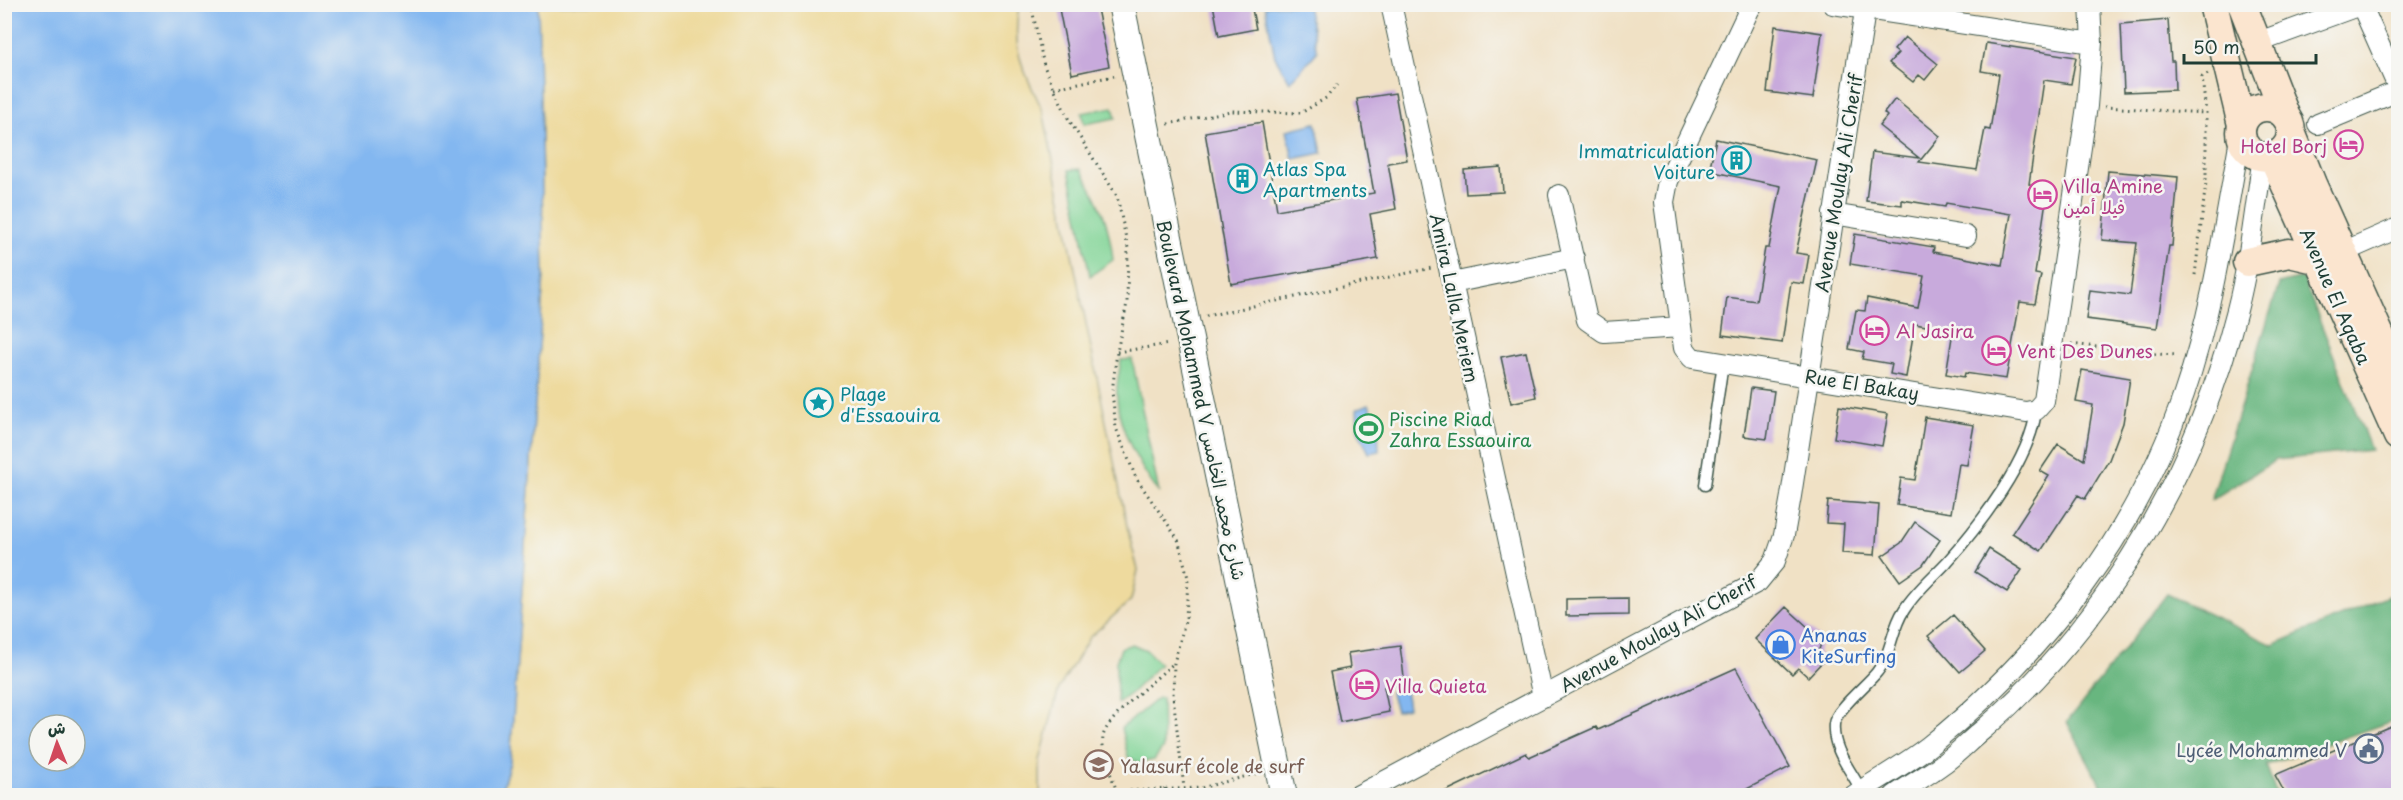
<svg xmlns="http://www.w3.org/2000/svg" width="2403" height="800" font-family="'Playpen Sans','Playpen Sans Arabic',sans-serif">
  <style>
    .green { fill: #81d496; stroke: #508865; stroke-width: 1.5 }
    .forest { fill: #68b67f; stroke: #447a5a; stroke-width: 1.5 }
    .sand { fill: #eeda9e; stroke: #868c69; stroke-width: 1.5 }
    .water { fill: #83b7f0; stroke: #517a92; stroke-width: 1.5; fill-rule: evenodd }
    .building { fill: #c8aadc }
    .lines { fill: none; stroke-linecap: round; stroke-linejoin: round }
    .service-casing { stroke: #3e564a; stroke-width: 13 }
    .minor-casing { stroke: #3e564a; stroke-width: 22 }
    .tertiary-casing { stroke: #3e564a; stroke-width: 28 }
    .secondary-casing { stroke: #3e564a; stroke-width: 31 }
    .path { stroke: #3e564a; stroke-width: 3; stroke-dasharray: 1.5 4.5; stroke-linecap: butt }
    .service { stroke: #fff; stroke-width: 10 }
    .minor { stroke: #fff; stroke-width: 20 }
    .tertiary { stroke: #fff; stroke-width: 26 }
    .secondary { stroke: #fbe5cf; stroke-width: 28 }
    .labels { text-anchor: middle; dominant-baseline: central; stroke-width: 5; stroke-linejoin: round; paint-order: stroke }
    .hotel-label { font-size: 18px; fill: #b23c85; stroke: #f6f6f2; text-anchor: start }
    .culture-label { font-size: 18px; fill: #0d838f; stroke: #f6f6f2; text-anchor: start }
    .street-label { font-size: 18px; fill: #1f3d34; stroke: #f6f6f2 }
    .leisure-label { font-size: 18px; fill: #27864d; stroke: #f6f6f2; text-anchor: start }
    .shop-label { font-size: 18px; fill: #366cbe; stroke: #f6f6f2; text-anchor: start }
    .service-label { font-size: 18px; fill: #4e5e75; stroke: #f6f6f2; text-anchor: end }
    .education-label { font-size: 18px; fill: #785e54; stroke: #f6f6f2; text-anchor: start }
  </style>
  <rect width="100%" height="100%" fill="#f6f6f2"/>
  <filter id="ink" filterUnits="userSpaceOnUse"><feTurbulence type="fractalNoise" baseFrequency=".0167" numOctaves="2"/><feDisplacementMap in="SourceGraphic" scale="12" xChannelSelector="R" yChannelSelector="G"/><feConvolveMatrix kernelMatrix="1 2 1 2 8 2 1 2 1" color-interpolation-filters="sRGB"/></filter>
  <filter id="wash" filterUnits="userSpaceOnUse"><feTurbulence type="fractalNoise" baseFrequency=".008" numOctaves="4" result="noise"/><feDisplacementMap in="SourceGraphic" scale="24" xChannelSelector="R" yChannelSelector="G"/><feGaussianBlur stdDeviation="1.35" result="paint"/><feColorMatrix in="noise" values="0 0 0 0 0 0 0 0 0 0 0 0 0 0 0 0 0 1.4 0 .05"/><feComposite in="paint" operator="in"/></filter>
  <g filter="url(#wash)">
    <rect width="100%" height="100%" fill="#f0e1c5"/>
    <path class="green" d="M1113 107 1116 118 1084 124 1082 113Z
      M1081 169C1100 202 1109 222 1113 260L1090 276 1069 170Z
      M1132 359 1159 493C1139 466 1115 424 1117 389 1117 379 1120 370 1121 360Z
      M1132 644 1146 650 1160 664 1131 693 1117 703 1116 662 1121 648Z
      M1158 698H1162L1163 748 1154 760 1139 763 1128 757 1121 728Z"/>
    <path class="forest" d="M2303 278 2371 450 2276 460 2211 500 2279 284Z
      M2398 592V719L2266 765 2277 795H2106L2067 722 2167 594 2273 645Z"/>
    <path class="sand" d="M538 5H1019C1011 53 1023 68 1043 111L1128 531 1138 570 1131 600 1089 638 1059 688 1040 760V795L500 796 510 762 544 275Z"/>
    <path class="water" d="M5 4 538 5 544 275 510 762 500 795H5ZM39 725H75V761H39Z
      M1273 5H1307L1317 52 1290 82 1275 57 1265 6Z
      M1316 123 1322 153 1293 159 1287 130Z
      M1369 404 1378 426 1379 451 1369 453 1358 430 1357 409Z
      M1405 689 1408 708 1396 711 1390 691Z"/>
    <g id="blocks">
      <path class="building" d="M1058 4H1096L1109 66 1072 74Z
        M1213 4H1251L1256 29 1219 36Z
        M2168 20 2171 61H2174L2175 90 2124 92 2121 24Z
        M1775 26 1822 33 1813 98 1767 92Z
        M1905 37 1938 64 1925 80 1919 75 1913 82 1889 63 1898 53 1894 50Z
        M1986 43 2076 57 2071 84 2044 80 2029 184 2048 187 2035 274 2041 275 2035 304 2020 302 2006 379 1965 373 1964 377 1946 374 1953 331 1915 324 1906 377 1890 374 1892 364 1862 359 1864 352 1849 349 1856 310 1865 311 1867 298 1918 308 1924 276 1850 264 1855 234 1934 247 1933 252 2002 265 2011 214 1946 203 1945 207 1902 200V205L1866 201 1872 152 1919 158 1879 126 1887 116 1884 113 1895 99 1940 136 1919 162 1977 170 1985 129 1990 130 1999 74 1981 71Z
        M1395 93 1407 160 1388 163 1396 209 1370 214 1378 259 1231 284 1205 132 1262 122 1277 210 1374 193 1357 99Z
        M1716 139 1817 160 1796 253 1809 255 1804 284 1791 282 1782 343 1722 335 1727 297 1756 301 1765 248H1769L1781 186 1709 171Z
        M1501 167 1503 192 1466 194 1464 170Z
        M2108 171 2178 177 2172 246H2169L2157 328 2086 319 2090 290 2130 295 2137 243 2102 240Z
        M1526 352 1536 397 1511 403 1501 357Z
        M2082 370 2130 378 2123 423 2109 460 2085 499 2078 495 2041 551 2012 533 2049 476 2040 471 2058 444 2084 460 2093 405 2076 402Z
        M1751 388 1774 391 1767 439 1744 436Z
        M1839 406 1888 414 1882 446 1834 438Z
        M1925 417 1974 425 1967 465 1959 464 1951 513 1897 505 1901 478 1915 480Z
        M1828 501 1879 505 1875 555 1842 553 1844 524 1826 523Z
        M1915 522 1940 540 1923 565 1900 581 1882 556 1901 543Z
        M1989 549 2022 570 2007 592 1975 572Z
        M1628 598V615L1566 616V599Z
        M1786 607 1822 640 1818 653 1825 659 1808 677 1798 668 1792 674 1755 639Z
        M1953 615 1985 651 1960 672 1928 636Z
        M1400 646 1405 684 1384 687 1389 712 1340 722 1330 672 1350 668 1348 653Z
        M1736 668 1790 767 1735 795H1438L1526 753 1529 757 1596 727 1598 730Z
        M2398 723V795H2286L2275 775Z"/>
    </g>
  </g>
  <g filter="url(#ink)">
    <use href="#blocks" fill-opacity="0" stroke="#3e564a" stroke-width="1.5"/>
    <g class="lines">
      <defs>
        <path id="service" d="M1705 485 1723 363
          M1861 790C1850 769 1832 749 1834 724 1835 710 1867 685 1877 672 1892 654 1891 629 1904 610 1915 592 1933 577 1947 562 1979 526 2031 459 2036 410"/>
        <path id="minor" d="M1391 4 1543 697
          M1753 4 1749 10 1668 181 1664 202 1684 348 1692 358 2026 412 2036 410 2044 401 2087 106 2092 43 2090 4
          M1833 4 2092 43
          M2361 4 2398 87
          M2256 43 2363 4
          M2318 124 2398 91
          M1559 195 1587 320 1604 332 1681 327
          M1833 214 1966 236
          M2343 252 2398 228
          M1452 283 1574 258
          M1357 796 1758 582 1775 561 1784 535 1791 496 1866 4
          M1853 796C1878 779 1906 764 1929 746 2043 655 2137 532 2184 394 2213 310 2225 221 2241 133
          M1894 796C1910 785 1928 775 1944 763 1958 753 1971 739 1985 728 2110 619 2196 470 2237 310 2250 260 2255 208 2263 157"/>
        <path id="tertiary" d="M1121 4 1284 796"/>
        <path id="secondary" d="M2213 4 2242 125
          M2242 4 2286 117
          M2241 132a25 25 0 1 1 50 0a25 25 0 1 1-50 0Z
          M2291 132 2312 184 2398 375
          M2273 157 2398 436
          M2247 262 2289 253 2320 260"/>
      </defs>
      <use href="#service" class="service-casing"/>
      <use href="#minor" class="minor-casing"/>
      <use href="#tertiary" class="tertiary-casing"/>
      <use href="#secondary" class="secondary-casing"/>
      <path class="path" d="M1031 4 1044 66 1069 120 1117 196 1128 248 1127 303 1117 352 1112 392 1116 428 1136 478 1178 539 1188 578 1186 618 1174 663 1173 696 1184 788
        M1054 88 1114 76
        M2104 107 2205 113
        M1168 124 1230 111 1301 113 1326 98 1337 85
        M2195 275 2206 182V113L2202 77 2208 74
        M1206 316 1432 268
        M2071 344 2156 354 2178 355
        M1117 352 1169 344
        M1165 788V796
        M1117 792C1112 777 1101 752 1103 737 1105 719 1158 677 1174 663
        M1040 794 1201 788 1259 773"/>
      <use href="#service" class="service"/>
      <use href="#minor" class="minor"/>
      <use href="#tertiary" class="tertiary"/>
      <use href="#secondary" class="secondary"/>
    </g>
  </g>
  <defs>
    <symbol id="hotel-ring" viewBox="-11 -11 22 22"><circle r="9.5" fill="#f6f6f2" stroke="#d1479c" stroke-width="1.5"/><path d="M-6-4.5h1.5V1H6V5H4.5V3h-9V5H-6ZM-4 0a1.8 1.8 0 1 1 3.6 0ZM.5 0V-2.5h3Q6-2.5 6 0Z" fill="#d1479c"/></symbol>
    <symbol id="building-ring" viewBox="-11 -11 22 22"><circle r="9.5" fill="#f6f6f2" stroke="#0f9aa8" stroke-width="1.5"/><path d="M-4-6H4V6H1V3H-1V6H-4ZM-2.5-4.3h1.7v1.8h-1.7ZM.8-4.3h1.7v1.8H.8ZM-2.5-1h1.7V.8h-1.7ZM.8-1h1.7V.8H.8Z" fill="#0f9aa8"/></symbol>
    <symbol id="sight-ring" viewBox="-11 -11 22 22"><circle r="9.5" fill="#f6f6f2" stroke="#0f9aa8" stroke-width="1.5"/><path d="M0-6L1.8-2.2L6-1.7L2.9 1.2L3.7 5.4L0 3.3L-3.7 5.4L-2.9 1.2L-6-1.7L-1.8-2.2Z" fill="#0f9aa8"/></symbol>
    <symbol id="stadium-ring" viewBox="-11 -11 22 22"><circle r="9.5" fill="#f6f6f2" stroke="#2e9e5b" stroke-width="1.5"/><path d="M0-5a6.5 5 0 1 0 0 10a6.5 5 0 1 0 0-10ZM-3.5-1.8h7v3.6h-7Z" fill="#2e9e5b"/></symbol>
    <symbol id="shop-ring" viewBox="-11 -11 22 22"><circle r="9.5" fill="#f6f6f2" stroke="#3f7fe0" stroke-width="1.5"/><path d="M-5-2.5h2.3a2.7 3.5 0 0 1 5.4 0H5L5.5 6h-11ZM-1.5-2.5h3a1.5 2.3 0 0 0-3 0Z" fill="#3f7fe0"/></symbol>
    <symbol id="civic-ring" viewBox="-11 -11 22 22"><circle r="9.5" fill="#f6f6f2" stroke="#5c6f8a" stroke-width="1.5"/><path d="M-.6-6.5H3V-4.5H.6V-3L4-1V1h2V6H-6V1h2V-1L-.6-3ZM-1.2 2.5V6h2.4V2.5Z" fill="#5c6f8a"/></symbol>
    <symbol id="school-ring" viewBox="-11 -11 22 22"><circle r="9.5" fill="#f6f6f2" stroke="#8d6e63" stroke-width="1.5"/><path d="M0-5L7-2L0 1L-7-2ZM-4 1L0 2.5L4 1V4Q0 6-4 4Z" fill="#8d6e63"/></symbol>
  </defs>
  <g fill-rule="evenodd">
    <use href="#hotel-ring" x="2332" y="128" width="33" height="33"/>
    <use href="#building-ring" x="1720" y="144" width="33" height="33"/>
    <use href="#building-ring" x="1226" y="162" width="33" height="33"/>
    <use href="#hotel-ring" x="2026" y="178" width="33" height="33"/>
    <use href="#hotel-ring" x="1858" y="314" width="33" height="33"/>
    <use href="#hotel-ring" x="1980" y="334" width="33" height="33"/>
    <use href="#sight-ring" x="802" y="386" width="33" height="33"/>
    <use href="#stadium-ring" x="1352" y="412" width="33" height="33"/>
    <use href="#shop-ring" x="1764" y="628" width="33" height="33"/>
    <use href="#hotel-ring" x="1348" y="668" width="33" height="33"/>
    <use href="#civic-ring" x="2352" y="732" width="33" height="33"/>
    <use href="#school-ring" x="1082" y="748" width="33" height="33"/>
  </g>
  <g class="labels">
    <g class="hotel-label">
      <text x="2327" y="145" text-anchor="end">Hotel Borj</text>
      <text x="2063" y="185">Villa Amine<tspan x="2063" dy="21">فيلا أمين</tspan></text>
      <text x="1896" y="330">Al Jasira</text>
      <text x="2017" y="350">Vent Des Dunes</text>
      <text x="1385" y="685">Villa Quieta</text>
    </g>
    <g class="culture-label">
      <text x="1715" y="150" text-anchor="end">Immatriculation<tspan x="1715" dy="21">Voiture</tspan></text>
      <text x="1263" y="168">Atlas Spa<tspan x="1263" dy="21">Apartments</tspan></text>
      <text x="840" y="393">Plage<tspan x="840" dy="21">d'Essaouira</tspan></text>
    </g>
    <g class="street-label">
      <text transform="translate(1838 183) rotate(-81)">Avenue Moulay Ali Cherif</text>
      <text transform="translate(2336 296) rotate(66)">Avenue El Aqaba</text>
      <text transform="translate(1455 298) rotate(78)">Amira Lalla Meriem</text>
      <text transform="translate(1862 384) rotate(9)">Rue El Bakay</text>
      <text transform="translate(1202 400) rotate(78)">Boulevard Mohammed V شارع محمد الخامس</text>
      <text transform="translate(1658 633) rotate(-29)">Avenue Moulay Ali Cherif</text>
    </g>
    <g class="leisure-label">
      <text x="1389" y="418">Piscine Riad<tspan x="1389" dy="21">Zahra Essaouira</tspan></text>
    </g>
    <g class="shop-label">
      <text x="1801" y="634">Ananas<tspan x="1801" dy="21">KiteSurfing</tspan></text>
    </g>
    <g class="service-label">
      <text x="2347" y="749">Lycée Mohammed V</text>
    </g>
    <g class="education-label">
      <text x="1120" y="765">Yalasurf école de surf</text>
    </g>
  </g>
  <rect width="2403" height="800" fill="none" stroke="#f6f6f2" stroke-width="24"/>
  <g transform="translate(57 743) rotate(358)"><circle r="28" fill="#f6f6f2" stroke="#a0aca6" stroke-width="1.5"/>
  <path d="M0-4.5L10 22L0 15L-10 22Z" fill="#d1495b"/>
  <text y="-9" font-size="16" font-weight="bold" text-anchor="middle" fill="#1f3d34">ش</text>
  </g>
  <path d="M2184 54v9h132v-9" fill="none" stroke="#1f3d34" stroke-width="3"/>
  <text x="2193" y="54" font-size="18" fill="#1f3d34" stroke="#f6f6f2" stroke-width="4.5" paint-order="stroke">50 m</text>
</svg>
